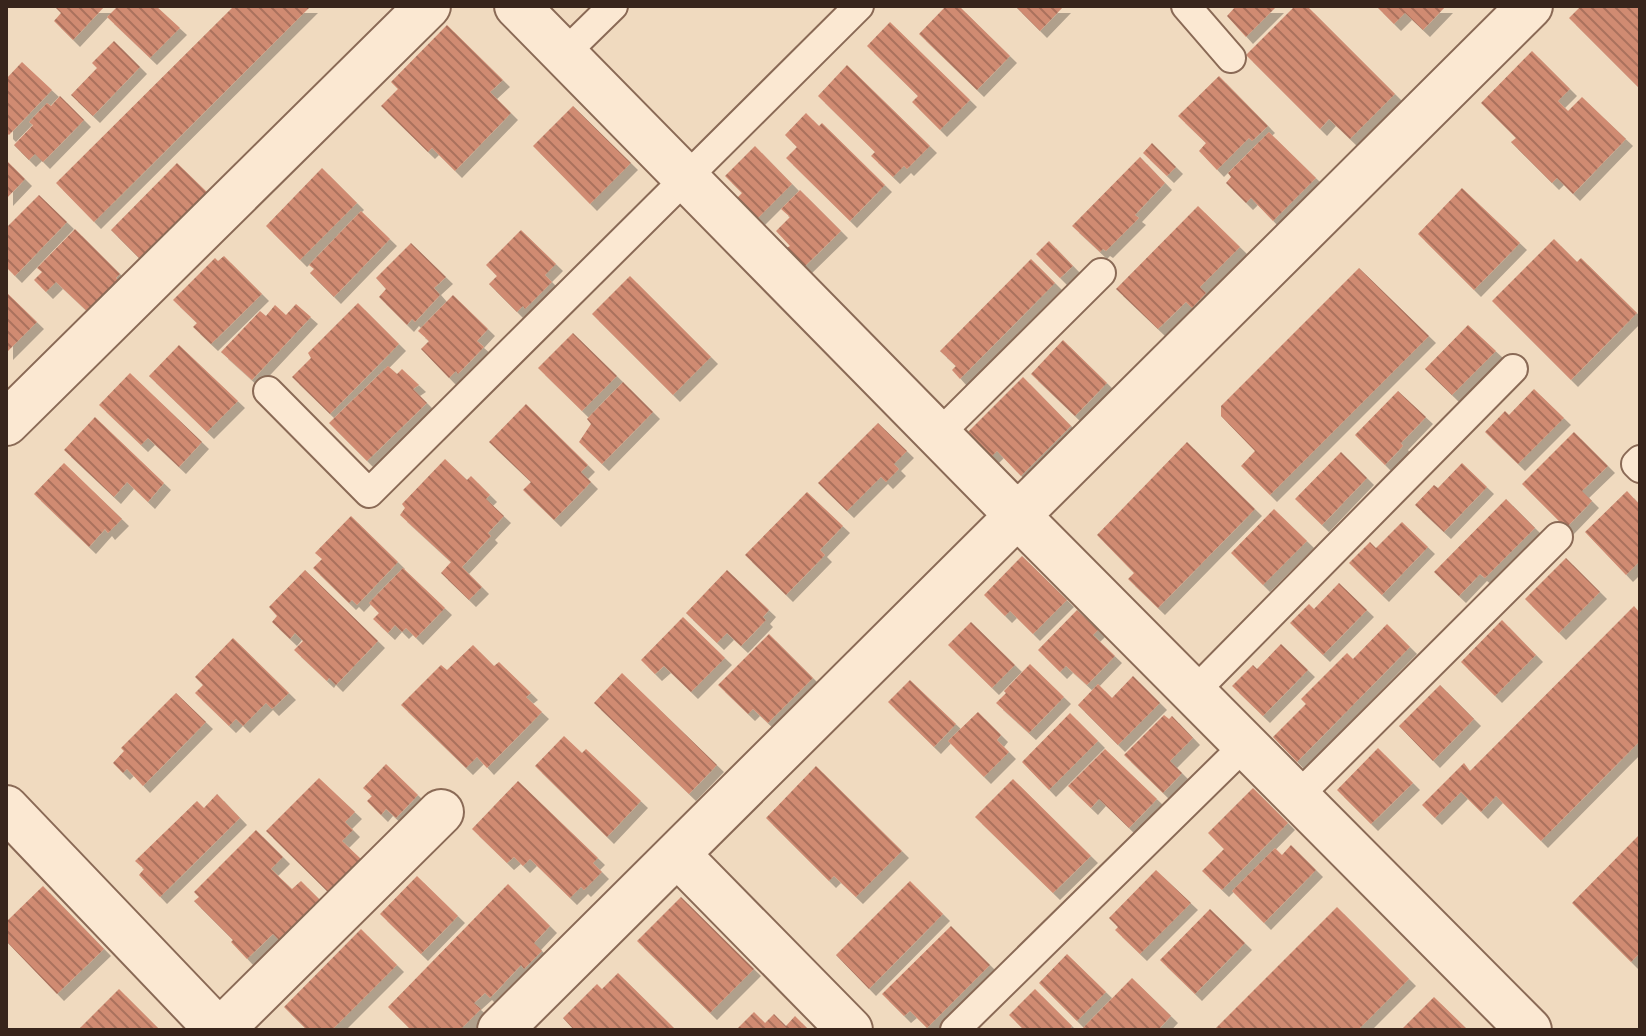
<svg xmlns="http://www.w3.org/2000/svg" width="1646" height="1036" font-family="'Times New Roman',serif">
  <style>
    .building { fill: url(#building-back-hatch); filter: url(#shadow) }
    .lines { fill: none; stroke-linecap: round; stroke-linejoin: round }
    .lane-casing { stroke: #8a6a56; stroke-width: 32 }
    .street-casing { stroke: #8a6a56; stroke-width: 48 }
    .lane { stroke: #fbe8d2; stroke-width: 28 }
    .street { stroke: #fbe8d2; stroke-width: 44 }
  </style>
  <defs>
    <pattern id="building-back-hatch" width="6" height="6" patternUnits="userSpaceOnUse" patternTransform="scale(2)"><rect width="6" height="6" fill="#d08b72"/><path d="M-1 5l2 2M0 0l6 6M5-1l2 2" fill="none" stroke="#aa715d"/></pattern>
    <filter id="shadow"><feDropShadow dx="7" dy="7" stdDeviation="0" flood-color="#0004"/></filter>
  </defs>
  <rect width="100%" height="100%" fill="#f0dabf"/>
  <path class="building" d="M54 6H105L73 40 54 21 61 13Z
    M118 6H156L180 28 150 58 107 17Z
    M234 6H311L94 222 56 183Z
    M946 6H959L1010 56 977 90 919 34Z
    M1015 6H1064L1040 31Z
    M1236 6H1277L1246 37 1227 16Z
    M1295 6H1307L1395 94 1350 139 1329 119 1320 129 1246 55Z
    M1376 6H1446L1423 30 1405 13 1394 24Z
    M1581 6H1640V89L1569 18Z
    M890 22 970 100 940 130 912 102 918 96 867 46Z
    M447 25 503 80 490 92 511 113 455 171 432 148 428 152 381 106 398 89 391 82Z
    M114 41 140 67 93 116 71 95 97 68 92 63Z
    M1532 51 1570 89 1558 101 1568 111 1582 97 1626 139 1573 194 1557 178 1552 183 1511 142 1516 138 1481 103Z
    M22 62 52 90 9 135 6 132V79Z
    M847 65 930 146 907 169 904 166 893 177 871 156 875 152 818 96Z
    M1219 76 1268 126 1252 141 1249 138 1217 170 1199 151 1206 143 1178 116Z
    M60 96 84 120 43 162 35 154 29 160 14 145 33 125 29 122 47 103 51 106Z
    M573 106 631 163 590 204 533 146Z
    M806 113 819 126 822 123 885 185 850 221 786 158 797 147 785 135Z
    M1269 132 1316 178 1273 221 1251 198 1246 203 1226 183 1231 177 1228 173Z
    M1152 143 1176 167 1167 176 1143 153Z
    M755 146 792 184 757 219 737 198 742 193 725 176Z
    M1140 157 1165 183 1135 215 1139 218 1106 251 1103 249 1100 252 1072 226Z
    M6 160 25 179 6 199Z
    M177 163 212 197 145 264 111 230Z
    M322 168 357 203 300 260 266 226Z
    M1462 188 1520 243 1474 290 1418 234Z
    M800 190 841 231 803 268 785 249 790 246 776 231 790 217 781 209Z
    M39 195 67 222 15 276 6 267V228Z
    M1198 206 1240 247 1200 287 1206 293 1192 308 1186 302 1158 329 1116 289Z
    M361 211 390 239 334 297 310 273 314 269 309 265Z
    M75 229 120 274 116 278 120 282 90 314 56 282 46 292 34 280 42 272 37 268Z
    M521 230 556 264 545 275 552 282 525 309 523 306 517 312 489 284 497 276 486 265Z
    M1554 239 1577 262 1581 258 1637 313 1571 380 1492 301Z
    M1049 241 1073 266 1060 278 1036 254Z
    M411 243 446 277 434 288 440 295 415 322 412 319 407 325 379 297 386 289 376 278Z
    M224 256 262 294 211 344 193 327 197 323 173 300 215 258 218 261Z
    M1031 259 1055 283 960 379 952 370 956 366 940 351Z
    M1359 268 1429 336 1270 495 1241 466 1255 451 1221 416V406Z
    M630 276 711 357 673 395 592 314Z
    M6 292 37 322 6 353Z
    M453 295 488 329 477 341 484 347 458 374 456 371 449 378 421 349 429 341 418 331Z
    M358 303 399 344 330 414 292 377 311 358 308 353Z
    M296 304 311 317 252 380 221 352 260 311 266 316 275 305 286 315Z
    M1468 325 1496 351 1452 395 1425 369Z
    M573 333 617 376 582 411 538 368Z
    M1063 340 1107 383 1075 416 1031 374Z
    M179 345 238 401 207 432 149 376Z
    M388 366 397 374 402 369 419 385 413 389 427 403 367 461 329 423Z
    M130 373 202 442 179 467 148 438 141 445 99 405Z
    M1023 377 1071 426 1021 476 997 451 989 459 965 435Z
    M623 382 653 412 602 464 579 442 591 424 587 419Z
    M1534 389 1564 418 1518 464 1485 432 1505 411 1509 415Z
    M1398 391 1426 417 1401 443 1403 446 1385 465 1355 435Z
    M526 404 588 465 581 472 591 482 554 520 523 490 531 482 489 442Z
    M95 417 164 483 148 502 127 482 114 497 64 450Z
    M878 423 907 451 894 464 899 469 886 482 881 477 847 511 818 483Z
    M1574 432 1608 466 1582 491 1592 501 1566 528 1522 484Z
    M1187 442 1255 509 1158 608 1128 579 1134 573 1097 535Z
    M1341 452 1367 478 1322 525 1295 499Z
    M445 459 467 480 471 476 490 495 486 499 504 516 488 533 491 536 462 567 482 587 469 600 441 573 451 562 400 515 405 508 402 504Z
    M64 463 122 519 108 533 105 529 89 547 34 494Z
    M1462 463 1487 487 1444 532 1415 505 1434 485 1438 488Z
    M1627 491 1640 505V561L1626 575 1585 532Z
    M807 492 843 526 820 550 825 555 786 595 745 555Z
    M1506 499 1535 528 1485 578 1480 574 1459 596 1434 572Z
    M1274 509 1307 541 1263 585 1231 553Z
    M351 516 398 562 357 605 352 600 349 603 313 568 322 559 315 553Z
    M1402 522 1428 547 1382 595 1349 563 1370 542 1376 548Z
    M1022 556 1067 600 1033 634 1010 611 1005 616 984 595Z
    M1566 558 1600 592 1559 633 1525 599Z
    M403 568 445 608 416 638 406 628 402 632 395 625 388 633 373 619 379 613 369 603Z
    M305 570 378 641 336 685 329 678 327 681 294 650 303 641 295 633 290 639 272 622 277 616 269 607Z
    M727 570 769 610 763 617 766 620 741 646 727 633 717 643 686 613Z
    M1339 583 1367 610 1323 655 1290 623 1309 604 1314 609Z
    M1634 606 1640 613V741L1541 841 1496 796 1481 812 1461 792 1435 818 1422 805 1464 763 1470 771Z
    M1077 610 1098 630 1093 635 1115 656 1087 685 1066 666 1060 672 1038 650Z
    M683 617 725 658 691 692 664 666 655 674 641 660Z
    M1502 620 1536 655 1495 696 1461 662Z
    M971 622 1015 665 992 688 948 645Z
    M1387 624 1410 647 1297 762 1273 737 1306 704 1301 699 1347 653 1353 659Z
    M769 634 813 678 768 723 753 709 748 714 718 685Z
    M233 638 289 693 272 709 266 703 243 726 236 719 229 726 195 693 203 685 195 677Z
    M1281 644 1308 670 1263 716 1232 686 1253 665 1257 669Z
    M473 645 494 666 499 662 531 693 526 697 542 712 487 768 477 757 466 768 401 705 441 665 447 670Z
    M1030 664 1064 697 1029 733 996 703 1006 693 1004 691Z
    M622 673 717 765 689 794 594 703Z
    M1133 676 1160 703 1118 745 1078 705 1098 684 1112 698Z
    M910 680 956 724 934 747 888 702Z
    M1440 685 1474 719 1433 761 1399 726Z
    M176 693 206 722 143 786 127 769 123 773 113 763 124 751 121 748Z
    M978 712 1001 735 997 740 1009 752 984 777 948 741Z
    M1070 713 1098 741 1049 790 1022 762Z
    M1164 715 1169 719 1172 716 1193 738 1170 761 1182 773 1163 793 1124 755Z
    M564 736 582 753 586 749 641 801 607 837 535 766Z
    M1378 748 1413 783 1371 824 1337 790Z
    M1105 749 1157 799 1129 828 1099 799 1091 808 1068 786Z
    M386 764 418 795 396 818 386 809 381 815 367 801 372 796 363 788Z
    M816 766 902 851 856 897 834 876 829 881 766 818Z
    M319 778 355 812 345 822 353 830 342 841 362 860 329 893 266 831Z
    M1013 779 1091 856 1053 893 975 817Z
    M518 781 598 858 593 863 602 872 584 890 581 887 570 898 530 859 523 866 514 857 507 863 472 829Z
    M1253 788 1288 823 1222 890 1202 871 1224 849 1208 833Z
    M217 794 240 818 160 897 139 875 144 869 135 861 197 801 204 808Z
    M256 830 283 857 271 869 292 889 301 881 321 901 281 942 273 934 247 959 231 942 233 940 194 901 199 897 194 892Z
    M1640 834V953L1631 962 1572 903Z
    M1291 845 1316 870 1264 923 1232 891 1275 848 1282 855Z
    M1156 870 1191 903 1140 954 1115 930 1118 927 1109 918Z
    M417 876 458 916 421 954 380 914Z
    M910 881 943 914 869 989 836 955Z
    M508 884 550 926 534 943 542 951 524 969 521 965 490 998 485 993 474 1003 481 1009 460 1030H411L388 1007Z
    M43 886 104 949 57 994 6 941V922Z
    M681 897 754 969 710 1013 637 941Z
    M1337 907 1409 979 1358 1030H1214Z
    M1210 909 1245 943 1195 994 1160 960Z
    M951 926 990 965 927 1028 910 1011 904 1016 882 994Z
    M361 929 397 965 332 1030H307L284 1007Z
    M1067 954 1106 992 1077 1021 1039 983Z
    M618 973 676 1030H574L563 1018 597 984 602 989Z
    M1132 978 1171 1016 1158 1030H1081Z
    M119 989 160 1030H78Z
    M1035 989 1072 1026 1069 1030H1024L1009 1015Z
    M1434 997 1468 1030H1401Z
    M754 1012 765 1023 774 1014 786 1026 795 1016 809 1030H736Z"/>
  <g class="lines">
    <defs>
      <path id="lane" d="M1186 6 1231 58
        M564 54 613 6
        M268 391 369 493 859 6
        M938 435 1101 273
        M1640 460 1636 464 1640 468
        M1194 692 1513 369
        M1298 796 1558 537
        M955 1030 1246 744"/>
      <path id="street" d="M517 6 1016 514 1529 1030
        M6 423 428 6
        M6 808 218 1030
        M677 854 850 1030
        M221 1030 441 812
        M500 1030 1530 6"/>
    </defs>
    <use href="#lane" class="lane-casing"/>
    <use href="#street" class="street-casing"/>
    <use href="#lane" class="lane"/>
    <use href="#street" class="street"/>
  </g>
  <rect width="1646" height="1036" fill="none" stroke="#38251c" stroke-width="16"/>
</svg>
